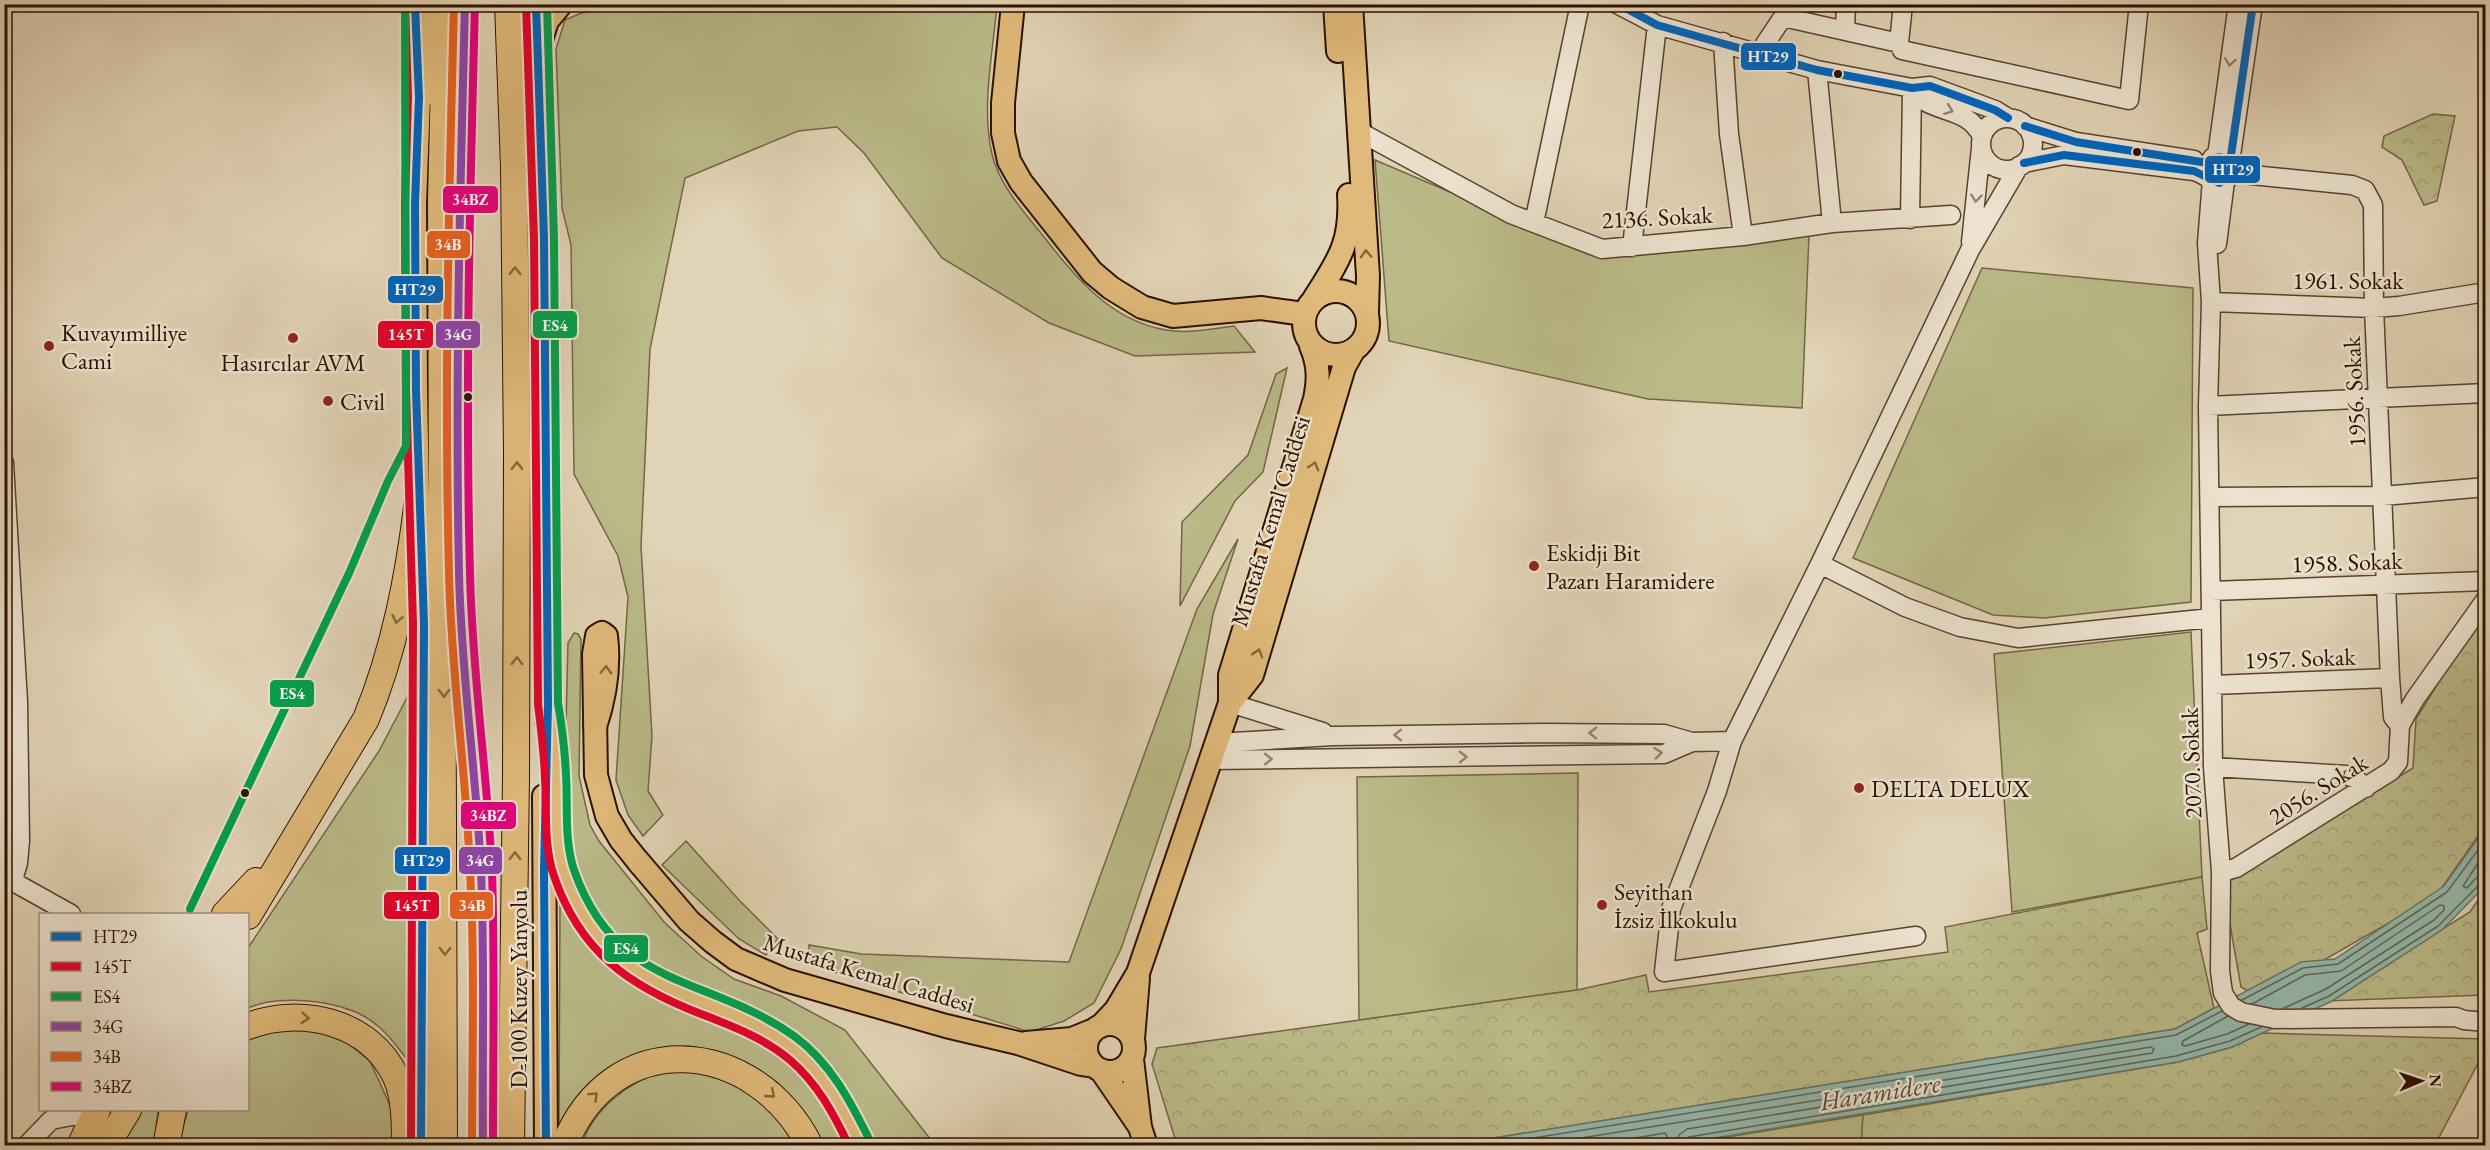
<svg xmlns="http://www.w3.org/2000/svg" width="2490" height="1150" font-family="'EB Garamond',serif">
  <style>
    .green { fill: #baba88; stroke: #736644; stroke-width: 1.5 }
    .park { fill: url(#park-crowns); stroke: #736644; stroke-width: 1.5 }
    .water { fill: #94b8ac; stroke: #6a7567; stroke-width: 1.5 }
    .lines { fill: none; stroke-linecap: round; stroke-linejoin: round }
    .shore { stroke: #606456; stroke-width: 1.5 }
    .minor-casing { stroke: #59422d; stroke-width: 21 }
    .major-casing { stroke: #2c1100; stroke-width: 26 }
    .highway-casing { stroke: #2c1100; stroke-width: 28 }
    .minor { stroke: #ece2cf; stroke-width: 18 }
    .major { stroke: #e0ba7a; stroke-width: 22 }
    .highway { stroke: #e0ba7a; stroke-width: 26 }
    .bus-1-casing { stroke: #ece2cf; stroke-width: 12 }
    .bus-2-casing { stroke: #ece2cf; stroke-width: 12 }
    .bus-3-casing { stroke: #ece2cf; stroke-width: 12 }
    .bus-4-casing { stroke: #ece2cf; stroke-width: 12 }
    .bus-5-casing { stroke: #ece2cf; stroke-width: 12 }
    .bus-6-casing { stroke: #ece2cf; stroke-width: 12 }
    .bus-1 { stroke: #0065bd; stroke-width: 8 }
    .bus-2 { stroke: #e4002b; stroke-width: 8 }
    .bus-3 { stroke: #029f4d; stroke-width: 8 }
    .bus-4 { stroke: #8e44ad; stroke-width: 8 }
    .bus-5 { stroke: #e86120; stroke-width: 8 }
    .bus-6 { stroke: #e5007d; stroke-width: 8 }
    .oneway { stroke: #968472 }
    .oneway2 { stroke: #86663d }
    .bus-dot { fill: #2c1100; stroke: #ece2cf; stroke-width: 2 }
    .poi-dot { fill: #8f2418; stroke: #ece2cf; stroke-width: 2 }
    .labels { text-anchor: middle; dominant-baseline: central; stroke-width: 5; stroke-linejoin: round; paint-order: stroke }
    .street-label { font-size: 24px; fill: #2c1100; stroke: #ece2cf }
    .poi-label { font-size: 24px; fill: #2c1100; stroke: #ece2cf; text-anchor: start }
    .water-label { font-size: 26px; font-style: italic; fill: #504b3c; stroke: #ece2cf }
    .line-badge { stroke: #ece2cf; stroke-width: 2 }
    .badge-label { font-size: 16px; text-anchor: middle; font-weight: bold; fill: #fff }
  </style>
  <defs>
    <pattern id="park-crowns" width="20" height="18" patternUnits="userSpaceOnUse" patternTransform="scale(1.5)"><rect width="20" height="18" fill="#baba88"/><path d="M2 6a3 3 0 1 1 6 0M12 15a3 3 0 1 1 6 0" fill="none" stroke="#a09f74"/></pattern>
  </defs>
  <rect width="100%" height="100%" fill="#e1d3b5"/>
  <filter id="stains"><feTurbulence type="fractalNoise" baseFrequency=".00333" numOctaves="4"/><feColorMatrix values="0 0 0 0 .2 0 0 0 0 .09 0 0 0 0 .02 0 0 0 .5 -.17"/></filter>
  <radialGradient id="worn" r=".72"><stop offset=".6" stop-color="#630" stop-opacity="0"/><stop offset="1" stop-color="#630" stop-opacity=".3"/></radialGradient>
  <path class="green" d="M636 4 997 5C993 52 981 108 992 154 998 182 1022 210 1040 232 1074 275 1108 320 1166 330 1188 334 1212 329 1234 326L1255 352 1135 356 1049 323 942 258 864 153 837 127 798 131 685 178 650 349 641 546 652 736 648 791 663 815 643 836 628 815 616 780 628 597 618 556 574 474 571 245 562 208 556 49 565 20 581 13Z
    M1375 160 1602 257 1809 234 1802 408 1648 399 1389 341Z
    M1982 268 2193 288 2191 602 2044 618 1993 615 1853 558Z
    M1287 368 1263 472 1235 501 1180 606 1182 522 1248 455 1276 374Z
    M1238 539 1213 614 1190 746 1121 949 1094 1003 1064 1021 1030 1032 808 964 809 945 861 954 1069 962 1197 609Z
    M2191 632 2202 877 2012 912 1994 654Z
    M574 633 578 634 581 639 579 776 590 825 599 841 664 922 701 956 734 979 781 996 845 1030 935 1145H877L827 1061 787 1028 709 991 652 968 605 930 593 912 570 859 564 806 568 643Z
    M411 690 406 1058C398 1048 389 1035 379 1027 350 1000 283 993 248 1008V948L379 751Z
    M1578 773 1577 990 1359 1020 1357 777Z
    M686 841 739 900 778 939 766 955 739 939 662 865Z
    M560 905 580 935 599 954 780 1053 809 1079 828 1104 849 1145H823L796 1102 778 1083 761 1071 717 1051 689 1046 660 1048 628 1058 599 1077 559 1130Z
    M304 1026 336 1034 370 1061 392 1110 394 1145 180 1146V1137L188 1110H248V1041L269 1030Z
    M697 1069 759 1095 801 1146H581C593 1109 629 1081 664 1071 674 1068 687 1070 697 1069Z
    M142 1110H158L154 1145 118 1146Z
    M1863 1115 1862 1138 1819 1145 1672 1146Z"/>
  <path class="park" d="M2433 114 2455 116 2437 201 2424 205 2402 160 2382 147 2384 136Z
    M2485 607V826L2436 896 2259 997 2241 987 2223 885 2413 768 2416 719Z
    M2202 877 2207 929 2197 933 2214 1008 2175 1029 1444 1146 1177 1145 1152 1064 1157 1048 1577 990 1646 975 1649 992 1948 952 1945 927Z
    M2485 890V995L2327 1001 2470 912Z
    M2262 1033 2485 1039V1050L2435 1145 1861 1146 1863 1115 2178 1062 2232 1047Z"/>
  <path class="water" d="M2485 828V886L2442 930 2332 1001 2232 1047 2178 1062 1672 1145 1444 1146 2175 1029 2301 962 2335 959 2444 886Z"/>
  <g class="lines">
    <path class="shore" d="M2486 851 2463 886 2467 888 2476 878 2486 876
      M2242 1000 2303 968 2338 964 2447 892 2486 839
      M2252 1004 2305 975 2341 971 2440 905 2444 906V910L2434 920 2326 989 2284 1008
      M2302 1008 2329 996 2438 926 2479 885 2486 883
      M2228 1016 2183 1041 2182 1045 2185 1046 2227 1034 2249 1024
      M1483 1146 2176 1035 2222 1011
      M1531 1146 2151 1047 2154 1049 2152 1053 1687 1129 1679 1135 1675 1146
      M1588 1146 1665 1133 1667 1136 1666 1146
      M1683 1146 1684 1140 1689 1137 2176 1056 2230 1041 2261 1027"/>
    <defs>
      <path id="minor" d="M1617 4 1657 25 1817 70 1912 88 1930 86 1995 110 2008 118
        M1903 4 1899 43 1902 50 2129 100 2139 4
        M1845 30 1846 4
        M1723 42 1729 134 1743 236
        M1759 53 1783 17 1899 43
        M1817 70 1832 223
        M1912 88C1916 93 1920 99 1926 102 1949 114 1968 111 1982 136
        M1981 144a26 26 0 1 1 52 0a26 26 0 1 1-52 0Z
        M2025 126 2076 142 2194 160
        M1360 132 1511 214 1602 249 1743 236 1832 223 1951 215
        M2217 156 2238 4
        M2230 162 2253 4
        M2024 163 2064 155 2194 171C2204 174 2210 181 2219 183L2230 177C2234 168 2232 159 2221 156L2213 157 2206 167 2207 175
        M2232 173 2352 185 2365 190 2373 205 2374 308 2390 678 2393 717 2400 726
        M2212 180 2207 243 2211 302 2208 406 2212 685 2213 767 2221 872 2220 971 2223 993 2231 1006 2241 1012 2275 1019 2456 1017 2464 1020 2486 1022
        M1910 219 1912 88
        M1534 223 1580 4
        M1971 242 1981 148
        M2217 244 2225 181
        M1632 247 1657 25
        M2211 302 2374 308 2399 306 2486 292
        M2208 406 2486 393
        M4 463 18 702 20 841 18 863 13 880
        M2210 497 2383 496 2486 487
        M1820 564 1905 607 1960 627 2018 638 2211 618
        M2211 591 2486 581
        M2212 685 2390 678
        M1230 703 1323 732
        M1216 743 1333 736 1545 733 1664 734 1692 742 1732 741
        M1210 760 1664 754 1692 742
        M2213 767 2346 775 2356 779 2366 788
        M2221 872 2236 868 2391 771 2398 762 2400 726 2404 718 2415 699 2486 599
        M13 880 19 885 71 914
        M1916 936 1664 972 1671 909 1717 791 1732 741 1820 564 1970 250 2019 166
        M26 1146 51 1120 77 1115 91 1123"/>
      <path id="major" d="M536 4 544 239 547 721
        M1013 4 1003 103V133L1009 161 1021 182 1092 272 1111 288 1142 307 1173 316 1261 308 1304 314
        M1335 4 1338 51
        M1351 4 1368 276 1367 313
        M541 40 547 21 561 4
        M417 79 419 97 415 204 416 390 418 499 424 624 421 1146
        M1304 323a32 32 0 1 1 64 0a32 32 0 1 1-64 0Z
        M1314 299C1339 260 1352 242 1349 195
        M1230 703V675L1315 399C1319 379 1319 365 1311 346
        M595 727C605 697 610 668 606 636L602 633 597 636 594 654 596 775 607 816 621 840 637 860 689 921 713 942 736 959 785 980 946 1026 1018 1043 1081 1064 1094 1066
        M544 796 546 1146
        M1086 1048a24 24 0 1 1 48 0a24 24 0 1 1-48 0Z
        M1101 1026 1116 1010 1138 973 1230 703 1252 675 1344 367 1353 351
        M1133 1039 1138 978
        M1026 1043 1072 1039 1094 1030
        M1132 1059 1140 1127 1146 1146
        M1101 1070 1140 1127"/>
      <path id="highway" d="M508 4 514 167 517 453 516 777 511 1146
        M419 97 422 4
        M548 704C551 724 554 744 555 763 558 799 553 838 564 872 591 955 641 980 717 1009 745 1021 773 1032 797 1052 827 1077 844 1111 861 1146
        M225 914 256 881
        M248 916 366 719C395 649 409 574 418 499
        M248 1026C301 1006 370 1021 396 1077 405 1097 405 1124 405 1146
        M80 1146 97 1110
        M106 1146 128 1110
        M166 1146 173 1110
        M444 1146 441 199 446 4
        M564 1146C612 1024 755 1037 810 1146"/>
    </defs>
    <use href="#minor" class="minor-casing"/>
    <use href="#major" class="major-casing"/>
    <use href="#highway" class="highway-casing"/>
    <use href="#minor" class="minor"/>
    <use href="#major" class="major"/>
    <use href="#highway" class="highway"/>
    <defs>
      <path id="bus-1" d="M415 4 419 97 415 204 416 390 424 624 421 1146
        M536 4 544 239 548 704 544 870 546 1146
        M1618 4 1657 25 1817 70 1912 88 1930 86 1995 110 2008 118
        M2230 162 2253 4
        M2024 163 2064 155 2194 171 2219 183 2230 177 2233 169C2228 157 2218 153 2208 163L2076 142 2025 126"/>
      <path id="bus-2" d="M405 4 408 97 405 204 406 390 413 624 411 1146
        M526 4 534 239 538 704C541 728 544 752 545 777 547 810 543 844 554 876 580 952 629 986 701 1014 732 1026 764 1038 790 1060 817 1083 834 1114 849 1146"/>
      <path id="bus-3" d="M547 4 554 239 558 703C562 727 565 751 566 775 568 807 564 840 574 870 617 992 707 974 794 1036 830 1062 851 1102 870 1141
        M190 909 350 571 388 481 406 446 405 4"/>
      <path id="bus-4" d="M465 4C460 194 455 383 459 573 461 672 476 771 481 870 485 962 482 1054 483 1146"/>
      <path id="bus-5" d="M454 4C449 194 444 383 449 573 451 672 466 771 470 870 475 961 472 1054 472 1146"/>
      <path id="bus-6" d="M475 4C470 194 465 383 470 573 472 672 487 771 492 870 495 962 493 1054 493 1146"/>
    </defs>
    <use href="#bus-1" class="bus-1-casing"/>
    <use href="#bus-2" class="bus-2-casing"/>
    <use href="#bus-3" class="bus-3-casing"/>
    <use href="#bus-4" class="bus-4-casing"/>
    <use href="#bus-5" class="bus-5-casing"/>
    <use href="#bus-6" class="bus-6-casing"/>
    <use href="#bus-1" class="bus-1"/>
    <use href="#bus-2" class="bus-2"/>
    <use href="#bus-3" class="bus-3"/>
    <use href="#bus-4" class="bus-4"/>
    <use href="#bus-5" class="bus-5"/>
    <use href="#bus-6" class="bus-6"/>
  </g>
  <defs><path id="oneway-chevron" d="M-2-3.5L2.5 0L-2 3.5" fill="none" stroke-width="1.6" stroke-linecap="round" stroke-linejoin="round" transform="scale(1.5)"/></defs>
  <g class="oneway">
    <use href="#oneway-chevron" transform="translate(2230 62) rotate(98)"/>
    <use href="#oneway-chevron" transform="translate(1949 110) rotate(21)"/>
    <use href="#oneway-chevron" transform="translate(1976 198) rotate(96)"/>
    <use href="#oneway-chevron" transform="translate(1593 733) rotate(-180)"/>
    <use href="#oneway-chevron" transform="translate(1398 735) rotate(179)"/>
    <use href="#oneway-chevron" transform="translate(1658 753) rotate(-6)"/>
    <use href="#oneway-chevron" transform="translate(1463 757) rotate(-1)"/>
    <use href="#oneway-chevron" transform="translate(1268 759) rotate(-1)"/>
  </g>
  <g class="oneway2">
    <use href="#oneway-chevron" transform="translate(1366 254) rotate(-93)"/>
    <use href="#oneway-chevron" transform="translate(515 271) rotate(-90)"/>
    <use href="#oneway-chevron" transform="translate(517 466) rotate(-90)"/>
    <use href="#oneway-chevron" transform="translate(1314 466) rotate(-73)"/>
    <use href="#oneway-chevron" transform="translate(397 619) rotate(102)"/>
    <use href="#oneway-chevron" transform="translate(1258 653) rotate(-73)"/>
    <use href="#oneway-chevron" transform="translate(517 661) rotate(-90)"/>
    <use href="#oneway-chevron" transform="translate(606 670) rotate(-88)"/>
    <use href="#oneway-chevron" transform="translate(444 693) rotate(90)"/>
    <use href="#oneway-chevron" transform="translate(515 856) rotate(-89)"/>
    <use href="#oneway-chevron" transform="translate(445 951) rotate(90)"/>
    <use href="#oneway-chevron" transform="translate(305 1018) rotate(4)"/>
    <use href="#oneway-chevron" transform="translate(771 1094) rotate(41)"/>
    <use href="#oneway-chevron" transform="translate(594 1096) rotate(-44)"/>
  </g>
  <g class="bus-dot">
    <circle cx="1838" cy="74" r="5"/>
    <circle cx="2137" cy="152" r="5"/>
    <circle cx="468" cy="397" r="5"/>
    <circle cx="245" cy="793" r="5"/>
  </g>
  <g class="poi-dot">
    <circle cx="293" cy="338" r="6"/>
    <circle cx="49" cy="346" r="6"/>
    <circle cx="328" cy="401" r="6"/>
    <circle cx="1534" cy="566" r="6"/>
    <circle cx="1859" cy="788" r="6"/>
    <circle cx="1602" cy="905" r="6"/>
  </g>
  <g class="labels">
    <g class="street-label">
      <text transform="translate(1657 217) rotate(-3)">2136. Sokak</text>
      <text x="2348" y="280">1961. Sokak</text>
      <text transform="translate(2354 392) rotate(-93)">1956. Sokak</text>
      <text transform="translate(1270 521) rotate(-73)">Mustafa Kemal Caddesi</text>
      <text transform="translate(2347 562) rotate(-2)">1958. Sokak</text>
      <text transform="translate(2300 658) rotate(-2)">1957. Sokak</text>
      <text transform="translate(2191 763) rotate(-92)">2070. Sokak</text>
      <text transform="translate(2318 789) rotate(-32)">2056. Sokak</text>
      <text transform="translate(869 973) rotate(17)">Mustafa Kemal Caddesi</text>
      <text transform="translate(518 989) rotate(-90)">D-100 Kuzey Yanyolu</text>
    </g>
    <g class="poi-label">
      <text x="61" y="332">Kuvayımilliye<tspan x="61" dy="28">Cami</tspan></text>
      <text x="293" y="362" text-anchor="middle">Hasırcılar AVM</text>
      <text x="340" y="401">Civil</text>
      <text x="1546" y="552">Eskidji Bit<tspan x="1546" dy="28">Pazarı Haramidere</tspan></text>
      <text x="1871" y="788">DELTA DELUX</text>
      <text x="1614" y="891">Seyithan<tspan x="1614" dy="28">İzsiz İlkokulu</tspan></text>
    </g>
    <g class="water-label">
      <text transform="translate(1880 1092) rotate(-9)">Haramidere</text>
    </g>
  </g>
  <g class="line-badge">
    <rect x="1740" y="42" width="57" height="29" rx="6" fill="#0065bd"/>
    <rect x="2204" y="155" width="57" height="29" rx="6" fill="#0065bd"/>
    <rect x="442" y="185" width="57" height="29" rx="6" fill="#e5007d"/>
    <rect x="426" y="230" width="45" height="29" rx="6" fill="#e86120"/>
    <rect x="387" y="275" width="57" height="29" rx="6" fill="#0065bd"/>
    <rect x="532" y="310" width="46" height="29" rx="6" fill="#029f4d"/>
    <rect x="377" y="320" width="57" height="29" rx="6" fill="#e4002b"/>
    <rect x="435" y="320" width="46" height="29" rx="6" fill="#8e44ad"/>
    <rect x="269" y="679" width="46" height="29" rx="6" fill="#029f4d"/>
    <rect x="460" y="801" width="57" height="29" rx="6" fill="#e5007d"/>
    <rect x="458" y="846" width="45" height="29" rx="6" fill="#8e44ad"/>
    <rect x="394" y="846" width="57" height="29" rx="6" fill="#0065bd"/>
    <rect x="449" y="891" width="45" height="29" rx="6" fill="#e86120"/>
    <rect x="383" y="891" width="57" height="29" rx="6" fill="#e4002b"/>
    <rect x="603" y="934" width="46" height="29" rx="6" fill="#029f4d"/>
  </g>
  <g class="badge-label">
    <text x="1768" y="62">HT29</text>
    <text x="2233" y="175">HT29</text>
    <text x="470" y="205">34BZ</text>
    <text x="448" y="250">34B</text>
    <text x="415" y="295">HT29</text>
    <text x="555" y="331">ES4</text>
    <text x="406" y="340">145T</text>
    <text x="458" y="340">34G</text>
    <text x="292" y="699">ES4</text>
    <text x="488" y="821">34BZ</text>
    <text x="480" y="866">34G</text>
    <text x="423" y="866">HT29</text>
    <text x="472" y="911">34B</text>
    <text x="412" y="911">145T</text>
    <text x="626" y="954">ES4</text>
  </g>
  <rect width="2490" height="1150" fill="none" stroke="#e1d3b5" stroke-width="24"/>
  <rect x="6" y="6" width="2478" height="1138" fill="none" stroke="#2c1100" stroke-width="3"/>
  <rect x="12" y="12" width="2466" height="1126" fill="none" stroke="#2c1100" stroke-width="1.5"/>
  <rect x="39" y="913" width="210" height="198" fill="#ece2cf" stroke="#9f8e7c" stroke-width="1.5"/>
  <rect x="51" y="932" width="30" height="9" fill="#0065bd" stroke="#9f8e7c" stroke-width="1.5"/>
  <text x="93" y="943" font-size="18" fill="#2c1100">HT29</text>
  <rect x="51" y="962" width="30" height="9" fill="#e4002b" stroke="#9f8e7c" stroke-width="1.5"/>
  <text x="93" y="973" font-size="18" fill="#2c1100">145T</text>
  <rect x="51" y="992" width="30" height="9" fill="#029f4d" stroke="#9f8e7c" stroke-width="1.5"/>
  <text x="93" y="1003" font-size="18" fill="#2c1100">ES4</text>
  <rect x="51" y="1022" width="30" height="9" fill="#8e44ad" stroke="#9f8e7c" stroke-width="1.5"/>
  <text x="93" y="1033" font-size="18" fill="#2c1100">34G</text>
  <rect x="51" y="1052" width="30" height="9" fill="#e86120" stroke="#9f8e7c" stroke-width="1.5"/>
  <text x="93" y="1063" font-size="18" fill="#2c1100">34B</text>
  <rect x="51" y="1082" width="30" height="9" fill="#e5007d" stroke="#9f8e7c" stroke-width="1.5"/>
  <text x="93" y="1093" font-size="18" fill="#2c1100">34BZ</text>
  <g transform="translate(2421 1081) rotate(88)" stroke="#ece2cf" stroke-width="4.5" paint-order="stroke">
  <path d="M0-4.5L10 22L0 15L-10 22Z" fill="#2c1100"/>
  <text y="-9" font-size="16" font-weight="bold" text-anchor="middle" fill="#2c1100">N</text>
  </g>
  <rect width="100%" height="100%" filter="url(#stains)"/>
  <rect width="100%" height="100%" fill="url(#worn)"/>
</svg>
